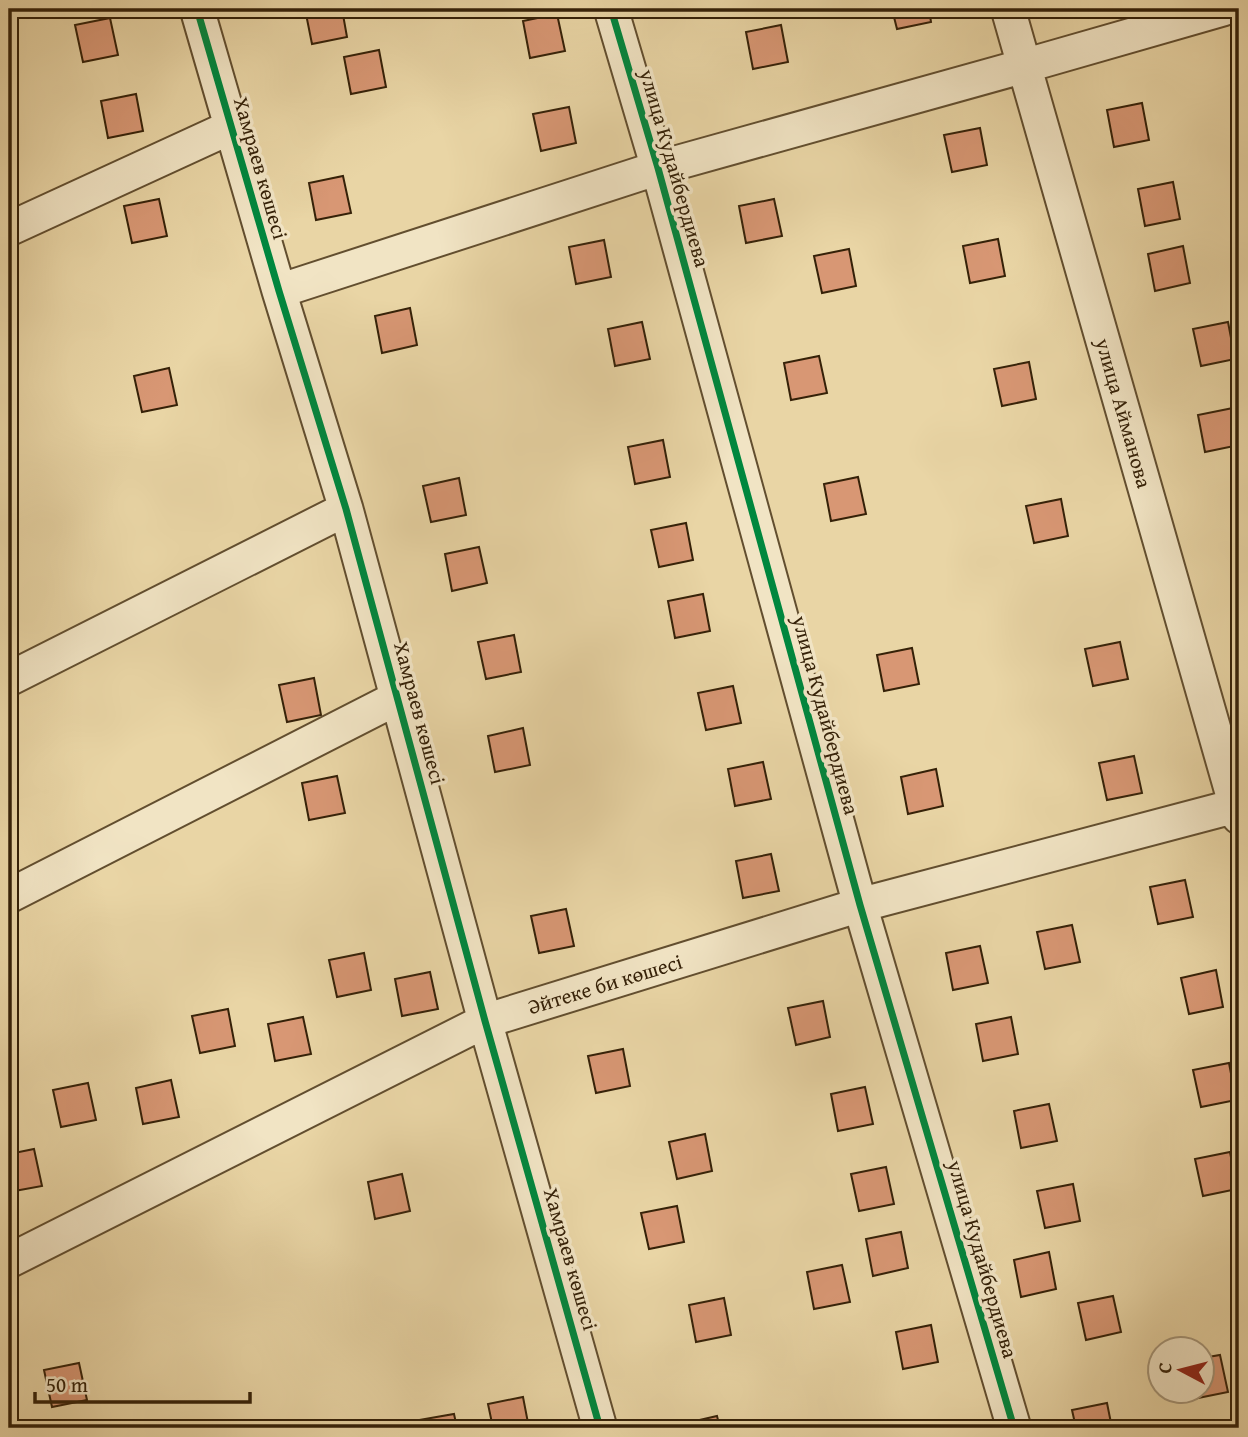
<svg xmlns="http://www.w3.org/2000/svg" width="1248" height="1437" font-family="'Gentium Book Plus',serif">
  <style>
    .building { fill: #d89774; stroke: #352108; stroke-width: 2 }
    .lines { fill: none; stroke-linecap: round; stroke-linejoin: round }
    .street-casing { stroke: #624e2f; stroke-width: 37 }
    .street { stroke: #f1e4c4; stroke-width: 33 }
    .cycleway-casing { stroke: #f1e4c4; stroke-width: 11 }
    .cycleway { stroke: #00873e; stroke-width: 7 }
    .labels { text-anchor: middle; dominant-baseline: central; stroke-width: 7; stroke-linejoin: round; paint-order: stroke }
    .street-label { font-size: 21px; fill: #352108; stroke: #f1e4c4 }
  </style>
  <rect width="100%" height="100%" fill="#e9d5a5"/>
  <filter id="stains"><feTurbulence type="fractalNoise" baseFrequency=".00286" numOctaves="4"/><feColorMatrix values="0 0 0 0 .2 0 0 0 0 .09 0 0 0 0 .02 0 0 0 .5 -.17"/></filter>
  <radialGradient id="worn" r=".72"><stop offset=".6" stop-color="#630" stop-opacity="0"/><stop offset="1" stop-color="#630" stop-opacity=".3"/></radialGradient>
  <path class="building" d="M305 9H342L347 37 312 44Z
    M680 9H714L682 15Z
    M892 9H929L931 22 897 29Z
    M557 14 565 51 530 58 523 21Z
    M110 18 118 55 83 62 75 25Z
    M781 25 788 62 753 69 746 32Z
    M379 50 386 87 351 94 344 57Z
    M136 94 143 131 108 138 101 101Z
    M1142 103 1149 140 1114 147 1107 110Z
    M569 107 576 143 541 151 533 114Z
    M980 128 987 165 952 172 944 135Z
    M343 176 351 213 316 220 309 183Z
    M1173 182 1180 219 1145 226 1138 189Z
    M159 199 167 236 132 243 124 206Z
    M774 199 782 236 746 243 739 206Z
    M998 239 1005 276 970 283 963 246Z
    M604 240 611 277 576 284 569 247Z
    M1183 246 1190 283 1155 291 1148 254Z
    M849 249 856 286 822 293 814 256Z
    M410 308 417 345 382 353 375 316Z
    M642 322 650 359 615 366 608 329Z
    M1228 322 1235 359 1201 366 1193 329Z
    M819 356 827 393 791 400 784 363Z
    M1029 362 1036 399 1002 406 994 369Z
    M169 368 177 405 142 412 134 376Z
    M1233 408 1239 445 1205 452 1198 415Z
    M663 440 670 477 635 484 628 447Z
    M858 477 866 514 831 521 824 484Z
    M459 478 466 515 431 522 423 486Z
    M1061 499 1068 536 1034 543 1026 506Z
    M686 523 693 560 659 567 651 530Z
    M479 547 487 583 452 591 445 554Z
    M703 594 710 631 675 638 668 601Z
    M514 635 521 672 486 679 478 642Z
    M1120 642 1128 679 1093 686 1085 649Z
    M912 648 919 684 884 691 877 655Z
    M314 678 321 715 287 722 279 685Z
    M733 686 741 723 706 730 698 693Z
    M523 728 530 765 495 772 488 736Z
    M1134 756 1142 793 1107 800 1099 763Z
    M763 762 771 799 735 806 728 769Z
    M936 769 943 806 908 814 901 777Z
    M337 776 345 813 309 820 302 783Z
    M771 854 779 891 743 898 736 861Z
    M1185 880 1193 917 1158 924 1150 887Z
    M566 909 574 946 539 953 531 916Z
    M1072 925 1080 962 1045 969 1037 932Z
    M980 946 988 983 953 990 946 953Z
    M364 953 371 990 337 997 329 960Z
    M1216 970 1223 1007 1189 1014 1181 978Z
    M430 972 438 1009 402 1016 395 979Z
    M823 1001 830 1037 796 1045 788 1008Z
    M228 1009 235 1046 200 1053 192 1016Z
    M303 1017 311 1054 275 1061 268 1024Z
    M1011 1017 1018 1054 983 1061 976 1024Z
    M623 1049 630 1086 596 1093 588 1056Z
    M1229 1063 1236 1100 1201 1107 1193 1070Z
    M171 1080 179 1117 143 1124 136 1088Z
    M88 1083 96 1120 61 1127 53 1090Z
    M865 1087 873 1124 838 1131 831 1094Z
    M1049 1104 1057 1141 1021 1148 1014 1111Z
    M705 1134 712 1171 677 1179 669 1142Z
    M34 1149 42 1186 9 1192V1154Z
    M1230 1152 1237 1189 1203 1196 1195 1159Z
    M886 1167 894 1204 859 1211 851 1174Z
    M402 1174 410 1211 375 1219 368 1182Z
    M1073 1184 1080 1221 1045 1228 1037 1191Z
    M677 1206 684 1242 649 1249 641 1213Z
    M901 1232 908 1268 873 1276 866 1239Z
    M1049 1252 1056 1289 1021 1297 1014 1260Z
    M842 1265 850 1302 814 1309 807 1272Z
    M1113 1296 1121 1332 1086 1340 1078 1303Z
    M724 1298 731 1335 696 1342 689 1305Z
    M931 1325 938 1362 903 1369 896 1332Z
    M1220 1355 1228 1392 1193 1399 1191 1392H1202V1358Z
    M79 1363 87 1400 52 1407 44 1370Z
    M523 1397 529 1428H493L488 1404Z
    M1107 1403 1112 1428H1076L1072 1410Z
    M454 1414 457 1428H421L419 1420Z
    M717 1416 720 1428H683L682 1424Z"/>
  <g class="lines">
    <defs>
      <path id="street" d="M197 9 279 291 346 509 485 1021 600 1428
        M611 9 658 168 860 905 1014 1428
        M1008 9 1239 817
        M9 229 231 127
        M279 291 658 168 1024 66 1223 9
        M9 679 346 509
        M9 896 397 698
        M9 1261 485 1021 860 905 1239 805"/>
    </defs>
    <use href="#street" class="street-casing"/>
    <use href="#street" class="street"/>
    <defs>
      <path id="cycleway" d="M197 9 279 291 346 509 485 1021 600 1428
        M611 9 658 168 860 905 1014 1428"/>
    </defs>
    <use href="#cycleway" class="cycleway-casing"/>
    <use href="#cycleway" class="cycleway"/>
  </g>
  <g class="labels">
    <g class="street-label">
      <text transform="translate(261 168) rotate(74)">Хамраев көшесі</text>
      <text transform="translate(675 168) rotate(74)">улица Кудайбердиева</text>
      <text transform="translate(1124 413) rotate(74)">улица Айманова</text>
      <text transform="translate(420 713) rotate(75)">Хамраев көшесі</text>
      <text transform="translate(826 715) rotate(75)">улица Кудайбердиева</text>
      <text transform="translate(605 984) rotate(-17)">Әйтеке би көшесі</text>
      <text transform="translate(571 1259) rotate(74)">Хамраев көшесі</text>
      <text transform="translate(983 1259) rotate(74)">улица Кудайбердиева</text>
    </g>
  </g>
  <rect width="1248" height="1437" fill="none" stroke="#e9d5a5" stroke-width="35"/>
  <rect x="10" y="10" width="1227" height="1416" fill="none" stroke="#352108" stroke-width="3.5"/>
  <rect x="18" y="18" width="1213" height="1402" fill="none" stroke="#352108" stroke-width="2"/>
  <g transform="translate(1181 1370) rotate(277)"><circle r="33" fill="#f1e4c4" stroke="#a69679" stroke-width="2"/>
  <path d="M0-5L12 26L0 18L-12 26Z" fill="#8f2418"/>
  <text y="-10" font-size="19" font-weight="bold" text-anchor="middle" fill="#352108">С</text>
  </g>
  <path d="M35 1392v10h215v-10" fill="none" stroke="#352108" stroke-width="3.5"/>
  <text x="46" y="1392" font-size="21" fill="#352108" stroke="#f1e4c4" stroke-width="5" paint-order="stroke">50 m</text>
  <rect width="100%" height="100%" filter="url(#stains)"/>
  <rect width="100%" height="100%" fill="url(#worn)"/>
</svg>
